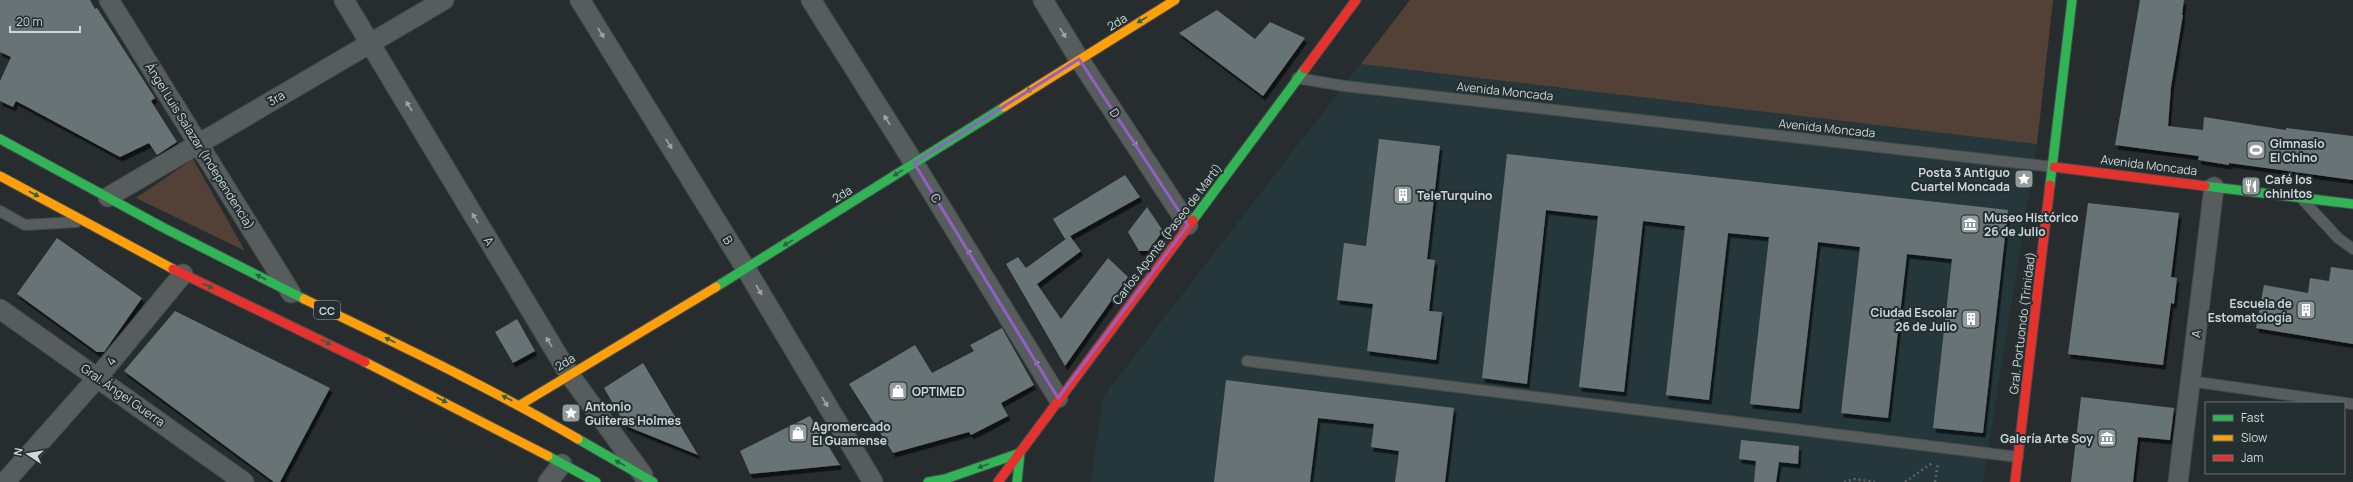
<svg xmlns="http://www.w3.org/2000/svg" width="2353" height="482" font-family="Manrope,sans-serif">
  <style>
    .built { fill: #25373a }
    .green { fill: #534036 }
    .building { fill: #687374; filter: url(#shadow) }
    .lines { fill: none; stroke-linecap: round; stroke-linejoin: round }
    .lane-casing { stroke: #464b4c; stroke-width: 12 }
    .street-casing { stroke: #464b4c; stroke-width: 21 }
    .fast-casing { stroke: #464b4c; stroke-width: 11 }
    .slow-casing { stroke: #464b4c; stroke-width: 11 }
    .jam-casing { stroke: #464b4c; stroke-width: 11 }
    .path { stroke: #5d6162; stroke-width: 2.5; stroke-dasharray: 2 3; stroke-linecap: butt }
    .lane { stroke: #575c5c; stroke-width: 10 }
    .street { stroke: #575c5c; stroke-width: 19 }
    .fast { stroke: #30b455; stroke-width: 9 }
    .slow { stroke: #ff9f0a; stroke-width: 9 }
    .jam { stroke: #e5322d; stroke-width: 9 }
    .oneway { fill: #29643f }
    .oneway2 { fill: #9fa5a6 }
    .marked { fill: none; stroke: #945fc6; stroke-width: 3; stroke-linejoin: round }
    .labels { text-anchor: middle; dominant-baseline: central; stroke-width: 4; stroke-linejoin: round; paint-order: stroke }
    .shield { fill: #242f31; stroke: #9ca4a5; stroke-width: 1 }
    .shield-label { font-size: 11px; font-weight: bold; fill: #cfd6d7 }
    .street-label { font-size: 12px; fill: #cfd6d7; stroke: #242f31 }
    .poi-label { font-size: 12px; font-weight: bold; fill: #cfd6d7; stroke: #242f31; text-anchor: start }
  </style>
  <defs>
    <filter id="shadow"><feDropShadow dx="2.5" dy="4.5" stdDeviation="0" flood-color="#0009"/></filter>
  </defs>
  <rect width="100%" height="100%" fill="#272d2e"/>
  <path class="built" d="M1410 0H2053L2037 144 1983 482H1091L1103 397Z"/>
  <path class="green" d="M1410 0H2053L2037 144 1361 64Z
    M193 159 245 251 136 198Z"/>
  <path class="building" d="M0 0H90L95 9 97 8 155 98 151 101 177 142 157 155 149 143 120 157 16 101 13 107 0 101V81L11 57 0 52Z
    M2140 0H2184L2182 15H2183L2171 87 2168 126 2203 130 2204 117 2286 130V128L2353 136V180L2229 163V165L2198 160 2199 156 2115 145Z
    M1217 10 1255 39 1270 22 1305 38 1263 96 1179 33Z
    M1379 139 1440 146 1427 259 1435 260 1429 311 1442 312 1436 360 1367 351 1373 304 1337 300 1344 243 1366 246Z
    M1507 154 2008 210 1983 433 1933 428 1952 259 1907 254 1888 418 1841 413 1860 247 1818 242 1799 409 1750 404 1769 237 1728 233 1709 400 1666 395 1685 226 1643 221 1624 392 1579 387 1598 216 1546 210 1527 384 1482 378Z
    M1125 175 1140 197 1065 239 1053 219Z
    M2088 203 2179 213 2171 277 2177 278 2174 304 2171 303 2163 365 2068 354Z
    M1147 207 1163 231 1148 251H1139L1128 232Z
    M1070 236 1081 251 1037 284 1061 319 1108 258 1128 277 1065 366 1006 264 1018 257 1026 268Z
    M57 238 142 298 104 352H97L17 294Z
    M2331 267 2353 270V344L2256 328 2264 285 2308 293 2310 278 2329 281Z
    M175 311 330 388 280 482H274L124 371Z
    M517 319 535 351 513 363 495 332Z
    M1002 328 1034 385 1001 403 1008 416 971 435 969 432 893 453 849 384 915 345 932 373 974 351 970 345Z
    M643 363 698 455 626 426 604 388Z
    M1226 380 1454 408 1445 482H1395L1399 451 1371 447 1374 424 1318 418 1310 482H1214Z
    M2081 397 2174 408 2170 440 2138 437 2133 482H2071Z
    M810 416 840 465 750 474 740 451Z
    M1741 440 1799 446 1798 464 1779 462 1776 482H1754L1756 461 1739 459Z"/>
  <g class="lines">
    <defs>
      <path id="lane" d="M1297 78 1344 86 2054 167
        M2303 200 2338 238 2353 249
        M0 211 25 225 76 222
        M1247 361 2018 457
        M2190 381 2353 404"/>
      <path id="street" d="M109 0 291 293
        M344 0 569 374 643 475
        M580 0 746 269 873 482
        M811 0 914 163 1058 398
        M1043 0 1079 59 1188 225
        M108 197 444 0
        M0 309 244 482
        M5 482 98 377 183 274
        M548 482 562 464
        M2178 482 2214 187"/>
      <path id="fast" d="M0 139 164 228 304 299
        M2050 185 2072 0
        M2205 186 2353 204
        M1193 220 1305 69
        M716 287 1004 107
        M578 439 653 482
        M548 456 596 482
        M928 482 945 479 1020 453 1017 482"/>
      <path id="slow" d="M1004 107 1175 0
        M0 176 173 269
        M304 299C397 344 489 387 578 439
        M365 362 548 456
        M520 405 716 287"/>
      <path id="jam" d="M1305 69 1356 0
        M2054 167 2205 186
        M173 269 365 362
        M998 482 1193 220
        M2015 482 2050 185"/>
    </defs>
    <use href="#lane" class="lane-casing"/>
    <use href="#street" class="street-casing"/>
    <use href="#fast" class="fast-casing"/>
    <use href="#slow" class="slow-casing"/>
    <use href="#jam" class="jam-casing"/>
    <path class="path" d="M1844 482 1854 479 1875 482
      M1905 482 1932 463
      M1935 482 1938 463"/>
    <use href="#lane" class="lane"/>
    <use href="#street" class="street"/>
    <use href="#fast" class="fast"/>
    <use href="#slow" class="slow"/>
    <use href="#jam" class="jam"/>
  </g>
  <defs><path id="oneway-solid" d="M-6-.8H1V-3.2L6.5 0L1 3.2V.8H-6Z"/></defs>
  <g class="oneway">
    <use href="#oneway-solid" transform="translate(1142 20) rotate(149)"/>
    <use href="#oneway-solid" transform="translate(1031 89) rotate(148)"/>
    <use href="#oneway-solid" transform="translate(898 173) rotate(148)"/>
    <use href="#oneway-solid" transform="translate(34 194) rotate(28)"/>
    <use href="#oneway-solid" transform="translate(788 243) rotate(148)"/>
    <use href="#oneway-solid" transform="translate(261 277) rotate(-153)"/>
    <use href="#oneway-solid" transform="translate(208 286) rotate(25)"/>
    <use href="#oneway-solid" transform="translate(390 340) rotate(-155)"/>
    <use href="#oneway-solid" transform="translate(326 342) rotate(25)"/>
    <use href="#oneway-solid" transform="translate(507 398) rotate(-153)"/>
    <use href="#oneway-solid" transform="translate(442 400) rotate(27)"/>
    <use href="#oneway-solid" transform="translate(620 463) rotate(-151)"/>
    <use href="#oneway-solid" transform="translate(983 466) rotate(160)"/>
  </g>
  <g class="oneway2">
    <use href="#oneway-solid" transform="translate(601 33) rotate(58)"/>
    <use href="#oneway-solid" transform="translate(1063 33) rotate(59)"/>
    <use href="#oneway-solid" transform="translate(409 106) rotate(-121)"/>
    <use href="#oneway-solid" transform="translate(887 120) rotate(-122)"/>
    <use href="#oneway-solid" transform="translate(1134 142) rotate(57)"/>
    <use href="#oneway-solid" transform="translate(669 144) rotate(58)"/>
    <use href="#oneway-solid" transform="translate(475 218) rotate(-121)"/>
    <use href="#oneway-solid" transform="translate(970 254) rotate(-121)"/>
    <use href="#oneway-solid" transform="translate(759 290) rotate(59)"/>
    <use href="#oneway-solid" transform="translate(549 342) rotate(-121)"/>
    <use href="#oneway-solid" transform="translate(1038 365) rotate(-121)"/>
    <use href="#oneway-solid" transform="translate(825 402) rotate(59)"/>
  </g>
  <path class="marked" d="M1079 59 1188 225 1058 398 914 163Z"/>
  <defs>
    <symbol id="stadium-square" viewBox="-11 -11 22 22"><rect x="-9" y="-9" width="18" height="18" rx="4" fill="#949b9c" stroke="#242f31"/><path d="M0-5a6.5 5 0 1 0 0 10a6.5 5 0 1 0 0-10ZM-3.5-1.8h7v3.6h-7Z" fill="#fff"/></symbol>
    <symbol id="sight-square" viewBox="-11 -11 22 22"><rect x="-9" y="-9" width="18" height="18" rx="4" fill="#949b9c" stroke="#242f31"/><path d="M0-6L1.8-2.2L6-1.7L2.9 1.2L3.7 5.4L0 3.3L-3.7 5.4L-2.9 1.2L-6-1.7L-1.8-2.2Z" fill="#fff"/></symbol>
    <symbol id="restaurant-square" viewBox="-11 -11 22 22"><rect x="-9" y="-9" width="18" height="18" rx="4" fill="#949b9c" stroke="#242f31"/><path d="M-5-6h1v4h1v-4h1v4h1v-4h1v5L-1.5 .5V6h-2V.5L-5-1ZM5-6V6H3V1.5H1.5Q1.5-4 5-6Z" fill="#fff"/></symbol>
    <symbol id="building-square" viewBox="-11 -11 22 22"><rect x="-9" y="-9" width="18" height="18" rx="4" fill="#949b9c" stroke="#242f31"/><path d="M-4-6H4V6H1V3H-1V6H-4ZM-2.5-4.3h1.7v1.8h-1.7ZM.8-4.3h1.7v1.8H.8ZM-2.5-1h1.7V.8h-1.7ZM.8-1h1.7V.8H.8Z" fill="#fff"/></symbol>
    <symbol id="museum-square" viewBox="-11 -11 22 22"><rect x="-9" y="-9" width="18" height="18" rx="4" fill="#949b9c" stroke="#242f31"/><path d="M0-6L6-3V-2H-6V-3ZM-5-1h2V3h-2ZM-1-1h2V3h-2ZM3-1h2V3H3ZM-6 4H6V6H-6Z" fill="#fff"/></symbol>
    <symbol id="shop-square" viewBox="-11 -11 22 22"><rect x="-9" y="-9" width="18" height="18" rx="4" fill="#949b9c" stroke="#242f31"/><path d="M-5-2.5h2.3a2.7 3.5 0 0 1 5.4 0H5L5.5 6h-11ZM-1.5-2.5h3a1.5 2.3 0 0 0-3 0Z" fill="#fff"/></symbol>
  </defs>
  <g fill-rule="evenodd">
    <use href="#stadium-square" x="2245" y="139" width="22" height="22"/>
    <use href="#sight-square" x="2013" y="168" width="22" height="22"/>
    <use href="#restaurant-square" x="2240" y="175" width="22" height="22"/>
    <use href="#building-square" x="1392" y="184" width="22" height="22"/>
    <use href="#museum-square" x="1959" y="213" width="22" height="22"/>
    <use href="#building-square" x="2295" y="299" width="22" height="22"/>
    <use href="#building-square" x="1960" y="308" width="22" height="22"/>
    <use href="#shop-square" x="887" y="380" width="22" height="22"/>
    <use href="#sight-square" x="560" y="402" width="22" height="22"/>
    <use href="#shop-square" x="787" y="422" width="22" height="22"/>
    <use href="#museum-square" x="2096" y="427" width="22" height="22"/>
  </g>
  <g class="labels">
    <rect class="shield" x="314" y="301" width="26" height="18" rx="3"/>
    <g class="shield-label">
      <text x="327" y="310">CC</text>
    </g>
    <g class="street-label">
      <text transform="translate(1117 22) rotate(-31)">2da</text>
      <text transform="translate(1505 91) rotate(6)">Avenida Moncada</text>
      <text transform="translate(276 98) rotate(-30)">3ra</text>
      <text transform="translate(1115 113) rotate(57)">D</text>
      <text transform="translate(1827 128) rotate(6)">Avenida Moncada</text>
      <text transform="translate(200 146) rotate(58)">Ángel Luis Salazar (Independencia)</text>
      <text transform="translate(2149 165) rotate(7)">Avenida Moncada</text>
      <text transform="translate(842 194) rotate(-32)">2da</text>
      <text transform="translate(936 198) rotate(59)">C</text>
      <text transform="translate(1167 234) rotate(-53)">Carlos Aponte (Paseo de Martí)</text>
      <text transform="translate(728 240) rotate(58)">B</text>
      <text transform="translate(489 241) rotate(59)">A</text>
      <text transform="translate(2022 323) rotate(-83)">Gral. Portuondo (Trinidad)</text>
      <text transform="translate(2196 334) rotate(-83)">A</text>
      <text transform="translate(111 361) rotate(-50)">4</text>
      <text transform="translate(565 362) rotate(-31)">2da</text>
      <text transform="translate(123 395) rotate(35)">Gral. Ángel Guerra</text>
    </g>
    <g class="poi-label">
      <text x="2270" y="143">Gimnasio<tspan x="2270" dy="14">El Chino</tspan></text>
      <text x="2010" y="172" text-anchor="end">Posta 3 Antiguo<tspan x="2010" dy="14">Cuartel Moncada</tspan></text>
      <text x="2265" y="179">Café los<tspan x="2265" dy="14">chinitos</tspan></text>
      <text x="1417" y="195">TeleTurquino</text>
      <text x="1984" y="217">Museo Histórico<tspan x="1984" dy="14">26 de Julio</tspan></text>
      <text x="2292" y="303" text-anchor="end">Escuela de<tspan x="2292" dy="14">Estomatología</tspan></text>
      <text x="1957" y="312" text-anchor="end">Ciudad Escolar<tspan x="1957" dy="14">26 de Julio</tspan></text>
      <text x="912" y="391">OPTIMED</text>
      <text x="585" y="406">Antonio<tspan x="585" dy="14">Guiteras Holmes</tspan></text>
      <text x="812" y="426">Agromercado<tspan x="812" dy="14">El Guamense</tspan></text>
      <text x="2093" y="438" text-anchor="end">Galería Arte Soy</text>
    </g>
  </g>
  <rect x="2205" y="402" width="140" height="72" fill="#242f31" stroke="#687273"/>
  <rect x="2213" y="415" width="20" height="6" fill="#30b455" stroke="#687273"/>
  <text x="2241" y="422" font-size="12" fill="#cfd6d7">Fast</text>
  <rect x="2213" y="435" width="20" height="6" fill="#ff9f0a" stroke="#687273"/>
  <text x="2241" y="442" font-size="12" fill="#cfd6d7">Slow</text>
  <rect x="2213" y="455" width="20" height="6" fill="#e5322d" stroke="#687273"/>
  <text x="2241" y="462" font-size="12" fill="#cfd6d7">Jam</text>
  <g transform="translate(28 454) rotate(282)" stroke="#242f31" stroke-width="3" paint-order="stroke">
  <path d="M0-3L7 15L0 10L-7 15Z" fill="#cfd6d7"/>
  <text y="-6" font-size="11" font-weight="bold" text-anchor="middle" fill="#cfd6d7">N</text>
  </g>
  <path d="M10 26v6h70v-6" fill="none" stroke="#cfd6d7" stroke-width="2"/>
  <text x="16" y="26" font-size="12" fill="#cfd6d7" stroke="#242f31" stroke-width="3" paint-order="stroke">20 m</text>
</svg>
